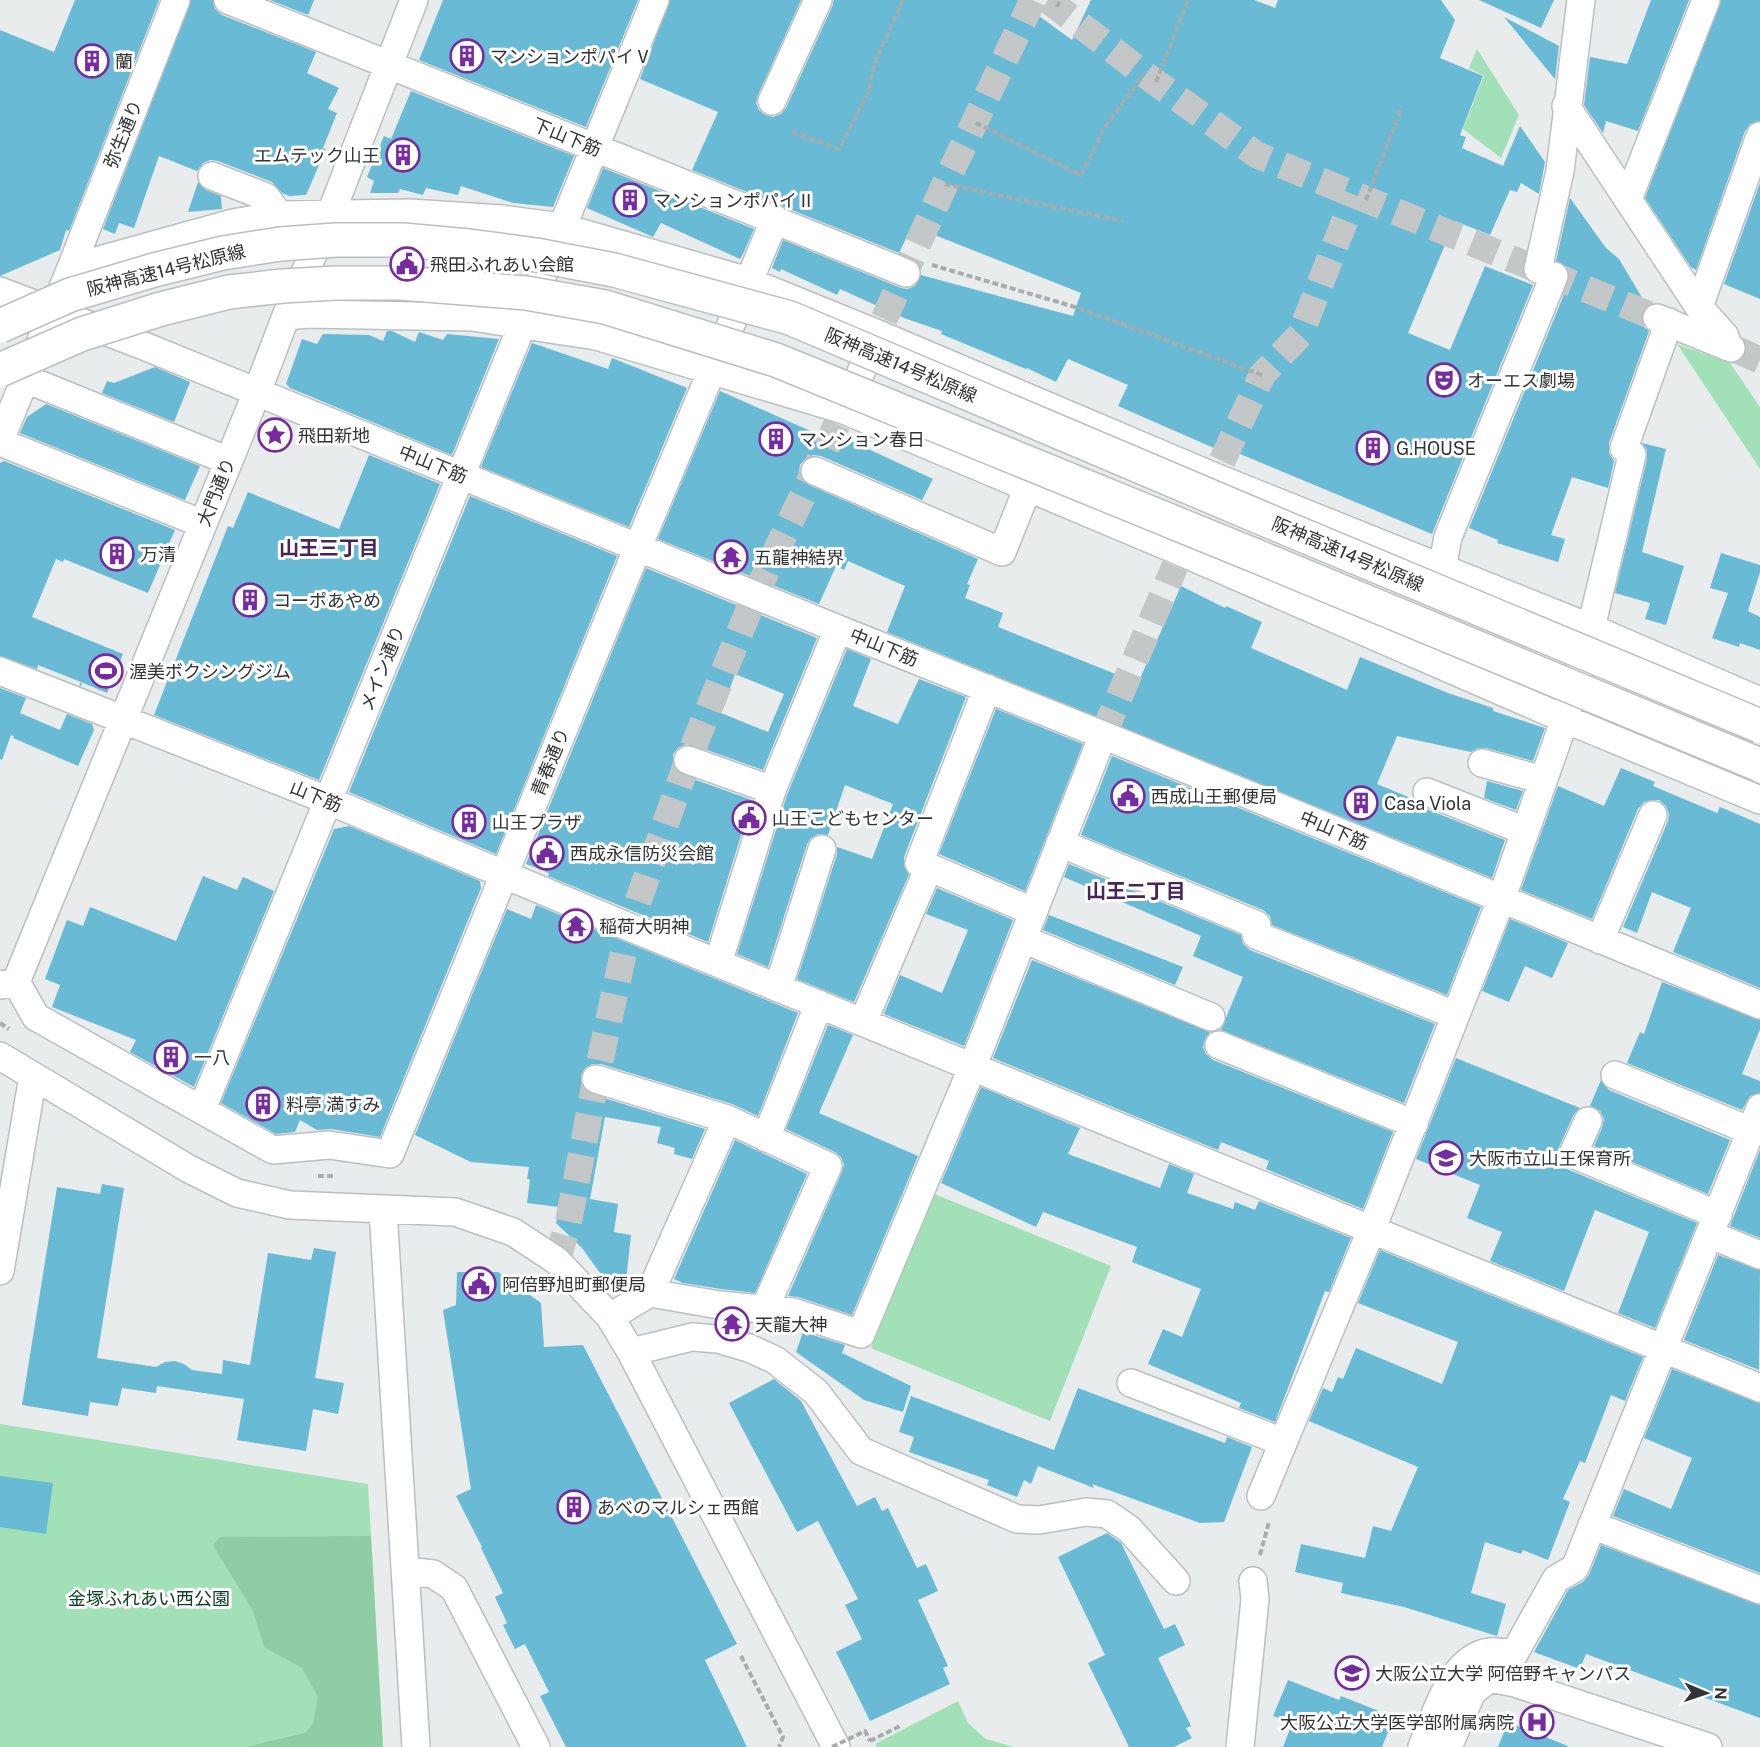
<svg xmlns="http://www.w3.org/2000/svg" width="1760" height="1747" font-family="'Public Sans','Noto Sans JP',sans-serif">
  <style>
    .green { fill: #a2e1b7 }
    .forest { fill: #8fcea4 }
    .building { fill: #69bad5; fill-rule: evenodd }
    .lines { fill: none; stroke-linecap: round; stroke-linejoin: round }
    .minor-tunnel { stroke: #c4c7c8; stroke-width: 27; stroke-dasharray: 27 14; stroke-linecap: butt }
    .minor-casing { stroke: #bbbfbf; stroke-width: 30 }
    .path { stroke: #a9acad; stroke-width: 4; stroke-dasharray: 6 3; stroke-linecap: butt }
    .minor { stroke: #fff; stroke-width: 27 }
    .highway-bridge-casing { stroke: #bbbfbf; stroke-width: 36; stroke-linecap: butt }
    .path-bridge { stroke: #a9acad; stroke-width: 4; stroke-dasharray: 6 3; stroke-linecap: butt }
    .highway-bridge { stroke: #fff; stroke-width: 33 }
    .labels { text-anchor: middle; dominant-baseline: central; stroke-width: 6; stroke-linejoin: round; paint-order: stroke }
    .poi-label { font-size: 18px; fill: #323434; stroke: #fff; text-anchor: start }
    .street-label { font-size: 18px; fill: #323434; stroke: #fff }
    .park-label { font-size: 18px; fill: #0e4024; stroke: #fff }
    .neighbourhood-label { font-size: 20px; font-weight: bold; fill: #46245c; stroke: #fff }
  </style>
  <rect width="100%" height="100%" fill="#e8eced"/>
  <path class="green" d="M1477 49 1519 115 1501 158 1463 129 1484 76 1469 68Z
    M1677 344 1730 363 1760 407V469Z
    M932 1193 1111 1266 1050 1421 871 1348Z
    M0 1424 368 1484 383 1747H0Z
    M958 1701 968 1723 986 1739 1014 1747H877L875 1744Z"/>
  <path class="forest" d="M371 1536 383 1747H246L305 1733 313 1724 318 1697 302 1668 264 1647 253 1611 213 1545 220 1537Z"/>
  <path class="building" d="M75 0H159L69 231 66 230 60 250 0 276V30L54 52Z
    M191 0H213L215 9 222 15 316 52 307 73 339 88 328 109 337 113 323 148 326 149 306 195 289 196 282 193 272 182 218 161 210 160 203 163 197 171 159 156 134 228 119 223 115 234 103 229Z
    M270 0H314L308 15Z
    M443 0H638L586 127 419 60Z
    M670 0H801L758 95 756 103 759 110 765 115 773 117 781 114 786 108 832 7 834 0H1017L1072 40 1091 0H1254L1275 8 1278 0H1441L1455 20 1440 58 1483 76 1460 135 1466 137 1462 148 1503 166 1520 126 1545 162 1539 194 1521 183 1517 192 1510 190 1490 235 1455 221 1408 333 1450 350 1485 266 1533 285 1432 534 1216 444 1214 448 1118 406 1128 385 1068 359 1056 382 1027 368 1026 369 941 334 942 331 904 318 840 289 837 295 781 269 780 272 772 268 783 240 901 288 908 289 915 286 921 275 1073 316 1081 293 912 226 899 253 692 170 718 112 640 79Z
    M1479 0H1554L1541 28Z
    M1651 0H1689L1638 131 1606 121 1603 133 1584 105 1590 57 1627 64Z
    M1721 0H1760V121L1750 124 1745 131 1696 270 1691 267 1645 198Z
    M1504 17 1559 46 1555 79 1554 78Z
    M411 91 574 156 553 207 513 203 461 186 458 195 426 188 423 195 400 189 398 193H370L374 181 367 177 384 136 391 139Z
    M603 168 754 229 743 254 740 259 661 223 653 237 587 208Z
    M198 182 206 190 221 196 222 209 188 212Z
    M1760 183V299L1724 284Z
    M1570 198 1606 248 1619 259 1647 306 1643 312 1641 320 1644 327 1649 331 1609 443V453L1614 461 1608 488 1572 477 1551 535 1565 539 1558 562 1497 543 1498 540 1469 528 1569 282 1570 274 1567 267 1556 261Z
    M387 331H392L415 342 419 332 443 340 447 334 499 339 452 455 290 388 286 384 302 339 317 344 323 334 369 335 383 341Z
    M532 343 608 369 612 358 687 388 629 527 481 467Z
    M155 367 190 382 174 422 102 393 107 381 114 383Z
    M720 391 822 436 825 429 933 479 922 500 821 456 813 455 805 459 800 465 799 472 802 480 809 485 978 559 967 584 970 585 965 598 1003 613 998 627 1138 683 1181 586 1225 608 1226 606 1262 622 1251 648 1347 690 1360 657 1448 693 1493 708V711L1545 728 1533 761 1486 748H1478L1471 752 1397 736 1377 784 1413 799 1421 807 1505 840 1492 878 887 632 905 586 848 561 844 570 836 566 819 604 658 539Z
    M46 404 200 466 185 500 20 433 27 417Z
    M1642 443 1666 449 1642 552 1684 566 1666 625 1645 619 1650 603 1615 593 1647 459V450Z
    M369 455 440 484 319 780 154 715 228 526 233 528 248 492 339 529Z
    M4 461 175 530 148 593 64 559 63 562 56 559 32 617 123 654 107 693 81 682 82 686 79 685 81 682 38 665 37 669 0 656V463Z
    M470 496 617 556 496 854 349 792Z
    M1721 553 1760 565V572L1748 611 1760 617V650L1740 643 1739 647 1712 638 1728 593 1710 588Z
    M646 568 817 638 763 770 693 745 686 744 678 748 673 754V763L676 771 682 775 752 800 708 942 548 876 549 873 526 864ZM735 674 784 694 768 732 721 713Z
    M847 649 871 659 853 706 898 724 919 679 966 697 904 857V866L909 874 854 1002 797 979 837 854V847L872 859 893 804 845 785 828 835 818 834 811 838 807 844 768 967 737 954 787 795Z
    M0 688 26 698 20 713 60 730 67 714 92 724 94 730 78 766 13 738 14 736 11 735 2 760 0 759Z
    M996 709 1083 744 1025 891 939 854Z
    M1112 756 1481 907 1447 995 1272 925 1270 916 1263 910 1081 835Z
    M1621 768 1655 782 1653 786 1717 813 1720 807 1760 824V988L1673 952 1691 908 1652 892 1637 933 1623 927 1668 821 1669 814 1666 806 1659 800H1651L1644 802 1638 809 1592 919 1521 890 1558 786 1604 806Z
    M1487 781 1523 791 1516 810 1484 798Z
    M349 826 480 881 481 888 380 1137 331 1129 317 1130 300 1120 295 1132 276 1134 221 1103 334 829Z
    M1069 864 1241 935 1243 944 1250 950 1435 1024 1404 1103 1221 1030 1243 977 1193 956 1201 936 1064 877Z
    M203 876 237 890 243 877 274 891 194 1087 130 1052 136 1040 52 1007 60 985 45 979 67 920 83 926 90 907 176 941Z
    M937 888 1013 920 964 1046 884 1014 900 975 942 993 968 930 926 914Z
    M536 905 798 1013 758 1116 732 1104 601 1064H592L585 1068 581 1075V1083L585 1090 591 1094 705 1129 692 1159 674 1154 675 1148 657 1143 661 1127 605 1117 590 1199 618 1204 614 1232 631 1235 625 1290 616 1295 582 1248 556 1223 559 1207 527 1203 530 1179H527L529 1167 471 1162 415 1135 507 909 531 919Z
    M1049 915 1183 967 1175 985 1043 930Z
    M1510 919 1568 943 1552 978 1525 966 1509 1002 1482 991Z
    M1032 960 1210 1032 1205 1039 1203 1047 1206 1054 1213 1060 1393 1132 1363 1209 1266 1169 1269 1161 1221 1142 1218 1150 993 1058Z
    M1662 982 1760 1020V1029L1742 1074 1760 1081V1093L1750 1096 1742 1110 1627 1063 1640 1032 1644 1034Z
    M828 1025 853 1035 819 1113 918 1156 852 1315 798 1297 788 1296 842 1172 844 1165 841 1157 835 1152 786 1129Z
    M1456 1058 1580 1108 1574 1114 1559 1147 1557 1156 1561 1164 1567 1169 1697 1223 1655 1328 1618 1313 1649 1232 1595 1210 1564 1291 1490 1261 1502 1232 1467 1218 1480 1185 1416 1159Z
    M1601 1080 1609 1090 1730 1140 1708 1194 1594 1146 1602 1128 1604 1119 1600 1111 1590 1106Z
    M981 1087 1080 1128 1068 1154 1160 1188 1169 1164 1194 1174 1187 1193 1233 1209 1235 1202 1255 1210 1259 1201 1351 1238 1329 1292 1325 1291 1275 1422 1239 1408 1241 1403 1148 1364 1163 1329 1182 1337 1201 1289 1132 1262 1137 1247 1043 1212 1036 1227 941 1183Z
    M735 1140 807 1174 755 1293 721 1289 683 1283 674 1279Z
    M1760 1150V1238L1730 1226Z
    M102 1184 124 1188 97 1358 156 1367 165 1362 175 1361 184 1364 192 1370 222 1374 223 1360 250 1365 268 1253 311 1260 314 1248 336 1252 315 1378 344 1383 338 1414 313 1409 306 1451 237 1440 244 1399 157 1386 156 1393 122 1388 118 1406 90 1402 88 1416 22 1405 57 1187 100 1194Z
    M1380 1250 1643 1357 1625 1401 1611 1395 1585 1463 1580 1461 1563 1499 1570 1502 1548 1560 1523 1550 1521 1554 1485 1542 1471 1593 1506 1604 1497 1636 1404 1607 1341 1593 1343 1583 1295 1572 1301 1544 1365 1558 1373 1526 1391 1531 1418 1467 1309 1421 1323 1388 1332 1392 1338 1377 1343 1379 1356 1348 1442 1384 1458 1342 1358 1303Z
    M1718 1255 1760 1270 1759 1370 1684 1340Z
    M457 1272H498L541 1303 544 1347 583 1345 737 1644 705 1660 747 1747H566L540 1696 549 1692 525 1644 515 1649 503 1625 507 1623 495 1597 503 1593 481 1548 482 1547 456 1496 471 1489 443 1310 456 1305Z
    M718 1321 745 1323V1330L718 1323Z
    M803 1332 845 1345 842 1353 911 1386 903 1412 864 1400 796 1352Z
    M1672 1369 1760 1403V1573L1613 1516 1624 1489 1671 1509 1692 1458 1644 1438Z
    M774 1379 801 1401 857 1506 875 1497 882 1511 888 1508 917 1568 926 1564 938 1591 918 1600 948 1666 943 1668 950 1684 870 1721 836 1652 862 1639 845 1605 858 1599 818 1521 797 1532 729 1403Z
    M1078 1388 1225 1443 1227 1437 1252 1447 1224 1522 1200 1523 1092 1484 1094 1488 1038 1466 1031 1484 1024 1480 1017 1497 987 1485 989 1480 909 1452 914 1437 899 1432 911 1396 1054 1450Z
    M0 1476 53 1483 46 1534 0 1527Z
    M1107 1533 1121 1543 1164 1629 1175 1624 1185 1645 1158 1658 1191 1726 1186 1728 1192 1738 1174 1747H1129L1088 1663 1105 1655 1058 1557Z
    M1601 1545 1760 1605V1718L1586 1654 1580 1669 1534 1652 1568 1590 1583 1582 1589 1575Z
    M1288 1680 1339 1700 1341 1696 1389 1715 1386 1723 1391 1725 1382 1747H1283L1292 1724 1273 1716Z
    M1508 1722 1568 1746 1567 1747H1498Z"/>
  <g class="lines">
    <path class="minor-tunnel" d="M1048 0 1144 74 1257 155 1657 318
      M884 319 945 184 1033 0
      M1737 350 1760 360
      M1222 461 1262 375 1300 335 1355 195
      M1103 735 1175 566
      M557 1261 568 1224 596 1079 629 927 688 760 755 595 837 424"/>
    <defs>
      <path id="minor" d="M228 0 906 273
        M772 101 818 0
        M1566 106 1699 307
        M212 176 266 197 279 215
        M1628 199 1706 0
        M71 268 233 223 279 215 410 213 502 219 561 227 748 281 878 334 1215 477 1591 628 1760 701
        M1538 269 1560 171 1581 0
        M0 291 144 346 838 629 1103 735 1760 1005
        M286 316 308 314 472 317 596 336 844 410 1181 552 1565 719 1760 800
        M1657 318 1731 348
        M1728 347 1725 336 1699 307 1760 136
        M26 379 229 461
        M849 397 873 347
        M0 440 71 268 176 0
        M0 442 203 524
        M815 471 1002 552 1028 487
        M1442 569 1448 537 1554 276
        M0 671 327 800 629 927 1760 1388
        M987 688 919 863 1032 911
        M688 760 772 790
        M1482 763 1543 780
        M1427 792 1525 831
        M1060 843 1257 925 1256 935 1455 1015
        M1023 939 1211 1017
        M1600 940 1653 815
        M718 963 772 790 838 629
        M16 982 257 392 286 316 331 213 414 0
        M0 985 16 982 36 1017 273 1150 329 1145 390 1154 638 547 775 219
        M778 988 822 849
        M863 1022 929 867
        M1219 1045 1414 1124
        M0 1056 189 1169 237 1193 290 1205 455 1212 513 1232 557 1261 610 1317 631 1352 836 1747
        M1615 1075 1751 1131
        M596 1079 727 1119 828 1166 764 1310
        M202 1109 655 0
        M1588 1121 1573 1154 1718 1215
        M766 1138 819 1004
        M383 1210 416 1747
        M1711 1235 1760 1255
        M0 1271 33 1076
        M650 1293 727 1119
        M610 1317 650 1293 719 1305 793 1312 861 1334 972 1068 1103 735
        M631 1352 692 1337 718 1339 749 1348 775 1360 816 1392 861 1451 1017 1519 1039 1520 1086 1512 1107 1514 1129 1529 1176 1581
        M1131 1383 1283 1442
        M1261 1496 1371 1231 1501 900 1565 719 1591 628 1632 455 1624 448 1669 322
        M1592 1525 1760 1590
        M406 1571 433 1574 454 1588 536 1747
        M1240 1747 1255 1599 1253 1581
        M1422 1747C1435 1716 1451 1657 1490 1652 1497 1651 1506 1653 1514 1654L1556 1579 1575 1568 1760 1108
        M1448 1747 1472 1692 1490 1678 1515 1683 1708 1747"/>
    </defs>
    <use href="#minor" class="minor-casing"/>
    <path class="path" d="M1057 7 1060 0
      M1156 82 1188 0
      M976 123 1081 175 1103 130 1144 74
      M792 132 839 149 869 92 875 62 903 0
      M945 184 1123 221
      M1366 200 1402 107
      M932 265 1075 307 1262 375
      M0 1023 9 1029
      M318 1176H335
      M1260 1555 1269 1522
      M741 1656 783 1737 779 1747
      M870 1741 900 1726"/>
    <use href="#minor" class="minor"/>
    <defs>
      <path id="highway-bridge" d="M0 326 70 295 154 270 223 253 280 244 336 240H403L469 246 536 255 614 270 790 318 1271 522 1760 726
        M0 370 82 334 161 309 229 292 283 286 336 283H401L526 293 605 307 776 360 1256 556 1760 765"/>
    </defs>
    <use href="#highway-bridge" class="highway-bridge-casing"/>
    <path class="path-bridge" d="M832 1747 865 1731 870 1741"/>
    <use href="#highway-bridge" class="highway-bridge"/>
  </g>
  <defs>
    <symbol id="building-ring" viewBox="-11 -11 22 22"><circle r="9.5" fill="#fff" stroke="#762c9f" stroke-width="1.5"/><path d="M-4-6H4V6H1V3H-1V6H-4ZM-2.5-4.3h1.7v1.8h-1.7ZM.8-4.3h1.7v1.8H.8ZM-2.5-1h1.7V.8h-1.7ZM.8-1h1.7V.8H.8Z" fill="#762c9f"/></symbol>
    <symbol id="civic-ring" viewBox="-11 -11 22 22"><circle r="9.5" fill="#fff" stroke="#762c9f" stroke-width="1.5"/><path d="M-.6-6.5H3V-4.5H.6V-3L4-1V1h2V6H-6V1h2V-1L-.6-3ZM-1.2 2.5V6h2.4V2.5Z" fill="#762c9f"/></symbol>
    <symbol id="theatre-ring" viewBox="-11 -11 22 22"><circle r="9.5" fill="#fff" stroke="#762c9f" stroke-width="1.5"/><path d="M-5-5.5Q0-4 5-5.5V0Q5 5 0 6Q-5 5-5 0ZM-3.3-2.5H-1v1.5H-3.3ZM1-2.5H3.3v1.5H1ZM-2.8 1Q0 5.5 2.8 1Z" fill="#762c9f"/></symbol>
    <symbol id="sight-ring" viewBox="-11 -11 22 22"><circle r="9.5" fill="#fff" stroke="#762c9f" stroke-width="1.5"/><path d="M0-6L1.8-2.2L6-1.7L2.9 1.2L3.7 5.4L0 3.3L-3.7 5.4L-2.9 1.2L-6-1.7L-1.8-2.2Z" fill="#762c9f"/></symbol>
    <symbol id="temple-ring" viewBox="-11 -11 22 22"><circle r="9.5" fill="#fff" stroke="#762c9f" stroke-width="1.5"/><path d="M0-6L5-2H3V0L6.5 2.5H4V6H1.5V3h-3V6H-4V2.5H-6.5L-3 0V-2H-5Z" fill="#762c9f"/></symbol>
    <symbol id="stadium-ring" viewBox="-11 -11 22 22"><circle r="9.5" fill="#fff" stroke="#762c9f" stroke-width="1.5"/><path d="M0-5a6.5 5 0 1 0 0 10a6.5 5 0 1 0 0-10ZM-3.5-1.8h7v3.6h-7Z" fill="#762c9f"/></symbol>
    <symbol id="school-ring" viewBox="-11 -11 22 22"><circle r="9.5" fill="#fff" stroke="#762c9f" stroke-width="1.5"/><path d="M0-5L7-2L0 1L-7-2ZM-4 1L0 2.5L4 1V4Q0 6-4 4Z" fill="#762c9f"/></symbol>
    <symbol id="university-ring" viewBox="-11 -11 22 22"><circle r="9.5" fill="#fff" stroke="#762c9f" stroke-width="1.5"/><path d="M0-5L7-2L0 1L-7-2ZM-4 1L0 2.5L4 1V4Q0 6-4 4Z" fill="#762c9f"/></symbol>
    <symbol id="hospital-ring" viewBox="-11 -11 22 22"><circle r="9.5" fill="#fff" stroke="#762c9f" stroke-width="1.5"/><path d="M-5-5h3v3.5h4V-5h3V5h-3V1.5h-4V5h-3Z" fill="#762c9f"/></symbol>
  </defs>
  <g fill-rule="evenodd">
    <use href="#building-ring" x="448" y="37" width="38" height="38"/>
    <use href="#building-ring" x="73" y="42" width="38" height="38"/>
    <use href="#building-ring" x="384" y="136" width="38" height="38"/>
    <use href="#building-ring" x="611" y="181" width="38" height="38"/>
    <use href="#civic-ring" x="388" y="245" width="38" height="38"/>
    <use href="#theatre-ring" x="1425" y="361" width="38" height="38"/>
    <use href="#sight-ring" x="256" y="416" width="38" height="38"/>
    <use href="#building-ring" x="757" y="420" width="38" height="38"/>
    <use href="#building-ring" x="1354" y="429" width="38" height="38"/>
    <use href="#building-ring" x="98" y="535" width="38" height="38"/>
    <use href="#temple-ring" x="712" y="538" width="38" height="38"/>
    <use href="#building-ring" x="231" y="581" width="38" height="38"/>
    <use href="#stadium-ring" x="87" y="652" width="38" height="38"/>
    <use href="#civic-ring" x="1109" y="777" width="38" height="38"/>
    <use href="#building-ring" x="1342" y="784" width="38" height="38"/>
    <use href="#civic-ring" x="730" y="799" width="38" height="38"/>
    <use href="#building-ring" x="450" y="803" width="38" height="38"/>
    <use href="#civic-ring" x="528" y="834" width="38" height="38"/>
    <use href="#temple-ring" x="557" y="907" width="38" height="38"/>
    <use href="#building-ring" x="152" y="1038" width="38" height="38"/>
    <use href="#building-ring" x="244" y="1085" width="38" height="38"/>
    <use href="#school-ring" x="1427" y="1139" width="38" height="38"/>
    <use href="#civic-ring" x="460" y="1265" width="38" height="38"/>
    <use href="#temple-ring" x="713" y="1305" width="38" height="38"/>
    <use href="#building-ring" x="555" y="1488" width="38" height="38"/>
    <use href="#university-ring" x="1333" y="1654" width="38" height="38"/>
    <use href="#hospital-ring" x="1518" y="1703" width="38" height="38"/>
  </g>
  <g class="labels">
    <g class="poi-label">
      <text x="490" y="56">マンションポパイⅤ</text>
      <text x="115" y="61">蘭</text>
      <text x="380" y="155" text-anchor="end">エムテック山王</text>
      <text x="653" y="200">マンションポパイⅡ</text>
      <text x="430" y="264">飛田ふれあい会館</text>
      <text x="1467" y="380">オーエス劇場</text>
      <text x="298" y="435">飛田新地</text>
      <text x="799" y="439">マンション春日</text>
      <text x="1396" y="448">G.HOUSE</text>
      <text x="140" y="554">万清</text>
      <text x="754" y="557">五龍神結界</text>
      <text x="273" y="600">コーポあやめ</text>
      <text x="129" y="671">渥美ボクシングジム</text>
      <text x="1151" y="796">西成山王郵便局</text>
      <text x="1384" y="803">Casa Viola</text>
      <text x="772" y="818">山王こどもセンター</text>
      <text x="492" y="822">山王プラザ</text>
      <text x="570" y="853">西成永信防災会館</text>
      <text x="599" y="926">稲荷大明神</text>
      <text x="194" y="1057">一八</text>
      <text x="286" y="1104">料亭 満すみ</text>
      <text x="1469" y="1158">大阪市立山王保育所</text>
      <text x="502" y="1284">阿倍野旭町郵便局</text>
      <text x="755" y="1324">天龍大神</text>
      <text x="597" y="1507">あべのマルシェ西館</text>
      <text x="1375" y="1673">大阪公立大学 阿倍野キャンパス</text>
      <text x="1514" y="1722" text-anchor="end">大阪公立大学医学部附属病院</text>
    </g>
    <g class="street-label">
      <text transform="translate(123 134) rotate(-68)">弥生通り</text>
      <text transform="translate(567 137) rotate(22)">下山下筋</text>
      <text transform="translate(166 270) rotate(-14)">阪神高速14号松原線</text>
      <text transform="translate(901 365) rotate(23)">阪神高速14号松原線</text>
      <text transform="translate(433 464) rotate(22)">中山下筋</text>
      <text transform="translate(216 492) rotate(-68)">大門通り</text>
      <text transform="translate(1348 554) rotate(23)">阪神高速14号松原線</text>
      <text transform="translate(884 647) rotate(22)">中山下筋</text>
      <text transform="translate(382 668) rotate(-68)">メイン通り</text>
      <text transform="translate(550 762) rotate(-68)">青春通り</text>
      <text transform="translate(316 796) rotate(22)">山下筋</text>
      <text transform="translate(1334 830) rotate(23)">中山下筋</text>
    </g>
    <g class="park-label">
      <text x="149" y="1598">金塚ふれあい西公園</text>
    </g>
    <g class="neighbourhood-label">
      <text x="329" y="548">山王三丁目</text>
      <text x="1136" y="891">山王二丁目</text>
    </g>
  </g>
  <g transform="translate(1706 1693) rotate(92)" stroke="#ffffff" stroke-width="4.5" paint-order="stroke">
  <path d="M0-4.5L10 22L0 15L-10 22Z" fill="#323434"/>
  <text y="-9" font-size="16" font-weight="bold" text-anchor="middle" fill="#323434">N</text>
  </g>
</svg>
